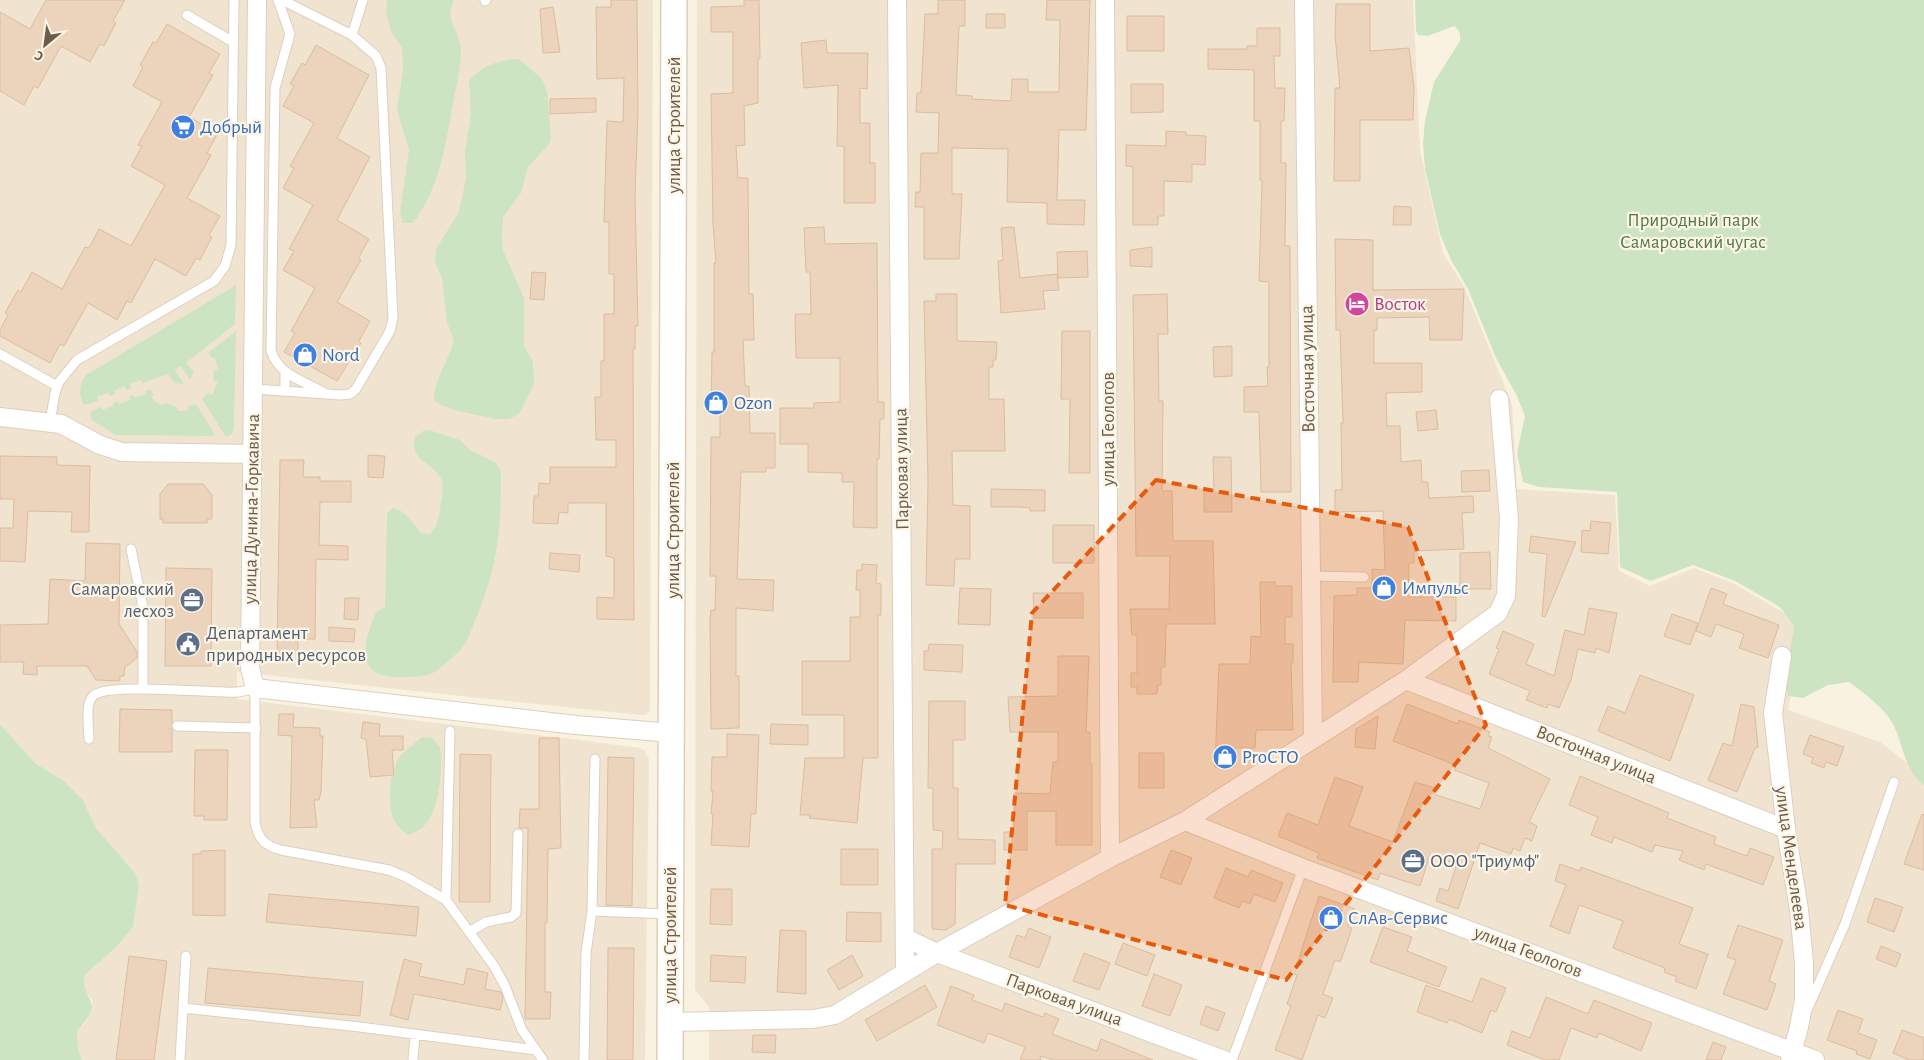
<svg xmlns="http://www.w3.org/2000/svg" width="1924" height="1060" font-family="'Alegreya Sans',sans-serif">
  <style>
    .residential { fill: #f0e4d1 }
    .green { fill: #cde4c2 }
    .building { fill: #ebd3bc; stroke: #dcbc9e }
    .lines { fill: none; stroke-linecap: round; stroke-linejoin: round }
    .service-casing { stroke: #dccfbe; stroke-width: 11 }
    .minor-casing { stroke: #dccfbe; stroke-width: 20 }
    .secondary-casing { stroke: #ddceba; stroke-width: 28 }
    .service { stroke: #fff; stroke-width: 9 }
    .minor { stroke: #fff; stroke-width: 18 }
    .secondary { stroke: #fff; stroke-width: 25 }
    .marked { fill: #e8590c; fill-opacity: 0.2; stroke: #e8590c; stroke-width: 4; stroke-dasharray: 10 6; stroke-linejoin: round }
    .labels { text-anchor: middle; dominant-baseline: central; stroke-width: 4.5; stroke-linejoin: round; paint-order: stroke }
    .street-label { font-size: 19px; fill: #6d5b4b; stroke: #fdf6e7 }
    .shop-label { font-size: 19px; fill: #366cbe; stroke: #fdf6e7; text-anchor: start }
    .park-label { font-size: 19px; fill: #517847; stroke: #fdf6e7 }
    .hotel-label { font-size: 19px; fill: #b23c85; stroke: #fdf6e7; text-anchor: start }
    .service-label { font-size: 19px; fill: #4e5e75; stroke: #fdf6e7; text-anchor: start }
  </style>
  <rect width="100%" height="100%" fill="#f9f2e1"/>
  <path class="residential" d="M0 0H653L650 711 646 715H640L237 672V699L563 738 640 748 644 750 649 759 645 1060H82L78 1049 77 1031 87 1021 93 1001 84 990V976L96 966 139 884 135 873 96 828 83 800 64 781 35 763 0 724Z
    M697 0H1413L1420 150 1443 253 1464 286 1512 404 1517 489 1615 495 1619 571 1650 586 1694 568 1735 584 1803 624 1788 710 1880 742 1924 776V1060H709V1007L695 990Z"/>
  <path class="green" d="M387 0H454C443 22 461 30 461 51 461 69 456 87 453 104 445 146 440 188 413 223H403L400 212 409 150 397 110 403 70 402 47 391 32 386 11Z
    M1415 0H1924V785C1904 770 1904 747 1894 726 1887 710 1863 692 1849 682L1828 685 1803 698 1788 696 1785 683 1794 626 1780 607 1735 581 1693 565 1651 581 1620 567 1617 492 1539 487 1523 482 1517 453 1525 416 1517 396 1496 358 1468 289 1451 260 1440 234 1425 169 1423 143 1425 121 1434 82 1460 41C1461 34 1460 30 1454 26L1428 36 1418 35 1416 31Z
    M519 59 542 79 547 92 551 135 550 143 528 167 521 193 503 217 502 235 503 250 524 298V346L533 362 534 384 519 414 509 419H495L454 410 441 405 434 400C435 377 448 362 454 341L447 322 442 279 435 262 436 249 459 212 466 178 465 152 471 114 469 81C482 65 499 60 519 59Z
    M236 285 235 324 186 363 194 372 190 380 181 366 175 370 184 384 174 383 168 374 143 383 141 380 130 384 131 388 126 390 125 386 114 391 115 394 110 396 108 393 97 397 98 401 84 405C78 394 79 384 86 375Z
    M236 331 234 428 232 434 226 437 202 399 208 392 212 395 218 382 213 380 214 370 218 369 215 358H212L208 353Z
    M150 389 154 395 151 398 162 406 165 403 177 407V411L189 410 188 406 196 404 215 434 211 436 115 435 92 420 90 412 101 407 102 410 113 406V403L117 401 119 404 130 400 129 396 134 395 135 398 146 394 145 391Z
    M429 430 460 440 470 450 495 462 501 470C501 526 499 563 477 616 473 626 469 638 463 647 458 653 438 671 431 674 419 678 382 680 372 670 358 655 370 627 376 612L385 607 387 513 393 508C407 511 412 523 421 533L430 534C437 527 439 518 440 509 441 501 444 489 442 481 435 462 408 462 415 437L423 431Z
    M0 724 35 763 64 781 83 800 96 828 135 873 139 884 133 927 118 945 84 976C84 1007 106 999 77 1031L78 1049 82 1060H0Z
    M422 737 432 738 440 747C443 768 440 811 423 827 420 830 414 832 409 835 386 822 390 802 391 778L395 775C393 756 409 749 422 737Z"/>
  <path class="building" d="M46 0H125L113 21 116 23 104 46 100 44 90 62 61 46 38 88 34 86 24 105 0 91V12L30 29Z
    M611 0H637L638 112 635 195 638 326H635V349H633L634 620 597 619V597L614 598V558L606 556V503H568V513L559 512 558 524 533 523 534 496H538L539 483 550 484V467H616V440H596L595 397H601V361H604V314H614V274H609V222H604L607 121 623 122 624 78 597 79 596 7H611Z
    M744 0H759L760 58 758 59V103L744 106 745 145 736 146 738 178H748L749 294H753L754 340H743L745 386H749L750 433H775V468H766V472H741L737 579 774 580 773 611 736 608V676H739V728L711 729 710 619 711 610H715L716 576H710L711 437H720V407H711L712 352H714V263H716L713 224 711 94 733 93V32H711V7L744 6Z
    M938 0H965V26H959L956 95 972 96V99L1011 101 1012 79H1028V92H1059L1060 20H1046L1047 0H1090L1086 130H1059L1057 200H1085L1084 225 1047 224V203L1007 202 1008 149 952 148V194H962L959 259H924V207H915L916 192H920L921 153H938L939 113 916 112 917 93H921L925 14H938Z
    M1336 4H1370V51L1409 48 1414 88 1413 120H1360V181H1334L1335 88H1340L1335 35Z
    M553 7 560 52 543 53 540 9Z
    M986 14H1005V28H986Z
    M1127 16H1164V51H1127Z
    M167 24 220 54 209 73 213 75 189 117 218 133 207 153 211 155 187 198 220 216 209 235 212 237 200 260 196 258 186 276 155 259 131 303 127 301 117 320 88 303 64 346 60 344 50 363 0 336V330L8 315 5 313 18 290 21 292 32 272 62 289 85 247 89 248 99 229 131 246 165 185 131 166 142 146 138 145 162 102 133 86 143 67 140 65 153 42 156 43Z
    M1257 28H1280V56H1274L1275 88H1285L1284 121H1281V163H1286L1285 246H1290L1291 492H1261L1259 412H1244V387L1268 386 1267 367H1269V282L1259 281 1262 180H1260V121H1254V70L1208 69V49H1247V46H1257Z
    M826 40 827 53H868L867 89 860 88V123H870V163H875V203H844V146H837L838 85 804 88 801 43Z
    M316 45 369 75 337 138 370 157 337 220 369 239 358 259 361 260 337 302 370 321 359 341 361 343 337 381 284 352 295 333 291 331 315 288 283 270 294 251 289 249 313 205 283 188 294 168 290 166 314 123 283 106 294 86 290 84 302 63 305 65Z
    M1131 84H1163V112L1131 113Z
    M596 98V112L550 114V99Z
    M1166 131 1186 132V135L1206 136 1205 165 1192 164V182L1164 181V216H1158V225H1133V167L1126 166V145L1166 146Z
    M1394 206 1411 207V225H1393Z
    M824 227 825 244 877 243 878 402H884V419H880L879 459H877V528L853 527 854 482H842V473L808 472V444H780V408H814V403L840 402V358H796L795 314H811L810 272H806L804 228Z
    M1014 227 1020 278 1057 274 1059 290 1043 291 1045 309 1001 313 998 261 1003 260 1001 228Z
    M1335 239 1373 240V290L1464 289 1462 340H1430L1429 317 1377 318V330H1374V363H1422V392L1386 393 1387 426H1400L1401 462 1421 460 1422 482H1428L1429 498 1473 496 1474 512 1462 513 1464 549 1414 551V563H1409L1408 597H1456V621L1405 620 1403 664 1359 662 1358 682H1333L1334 596 1357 595V588H1372V569L1385 570 1383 511 1335 512V490H1342L1341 423H1343L1340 330H1336Z
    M1152 247V267L1130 266V250Z
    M1087 251 1088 277 1058 278 1057 252Z
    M532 272 546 273 544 300 530 299Z
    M936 294H957V341L997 342 996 360H993V367H989V399H1004L1005 451H952L953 505 970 506V559H955L954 586 926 585 928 482 924 301H936Z
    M1167 294 1168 334H1158L1159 401H1163L1162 491H1172L1173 541H1213L1215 624H1166L1165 667H1161V685H1158L1157 694H1137V687H1131V673H1137V635H1132L1130 609H1169L1170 556H1136L1133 295Z
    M1062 331H1090V473H1069L1070 399H1061Z
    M1232 346V376L1214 377 1213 347Z
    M1436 410 1438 429 1418 431 1416 412Z
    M368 455 385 456 383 478 368 477Z
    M0 456 57 457V465L90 466 89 532H71L72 512 28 511 25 562 0 561V528H13L14 499H0Z
    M1213 457H1231L1232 512H1204V491H1214Z
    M280 460H304L303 477H320V481H351V502H320L319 545 348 546V560L316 559 315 639H298V652H277Z
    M1489 470 1490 491 1462 492 1461 471Z
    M168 484H203L212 495V519H207V523H163V519H160V494Z
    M991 489 1045 490V511H1030V508L1020 507H991Z
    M1591 521 1611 523 1608 554 1581 552 1582 530 1590 531Z
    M1053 525H1094V563H1053Z
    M1531 536 1576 542 1545 617 1542 616 1547 554 1529 552Z
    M86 543 120 544 119 624 137 652V658L125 667 124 676H120V681L96 680 87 666H37V675L23 674 24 662H0V625L48 624 50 579 85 581Z
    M1490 552 1491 589H1460V553Z
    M550 553 580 555 579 572 549 569Z
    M862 564 877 565 876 583 881 584V615H878V758H863L857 823 809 818 810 815H800L805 758H844V715H802V661H850V617H860V590H856L857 570H862Z
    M166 568 212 569 211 666H165Z
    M1260 582H1275V586H1292V617H1285V644H1293V663H1291L1293 730H1256L1255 748H1234V767H1215L1219 664H1250L1251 636 1261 637Z
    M960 588 991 589 990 625 958 624Z
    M1711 588 1727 594 1723 604 1779 625 1768 658 1739 648 1744 634 1716 624 1711 637 1696 631Z
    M1033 593H1083V618H1034Z
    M345 598H359L358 620 344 619Z
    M1589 608 1617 613 1609 653 1596 648 1595 653 1578 649 1571 680 1559 708 1548 704 1547 708 1526 700 1530 691 1489 674 1499 649 1496 648 1503 631 1534 644 1526 664 1554 676 1565 630 1584 635Z
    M1672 614 1698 623 1690 645 1664 636Z
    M329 627 355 629 354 642 329 641Z
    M929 644 963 645 962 672 924 670V651H928Z
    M1058 656H1089L1086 732H1090V764H1092V845H1056V811H1027V850H1004V832H1014V793L1050 794 1053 762H1058V732H1010L1008 697 1058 696Z
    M1640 675 1694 695 1670 761 1598 731 1608 706 1625 713Z
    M929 701H965V740H953V788H958V839L995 840V864H956L955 924 946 930 932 929V849H942L943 831 933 830V788H928Z
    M1407 704 1458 724 1459 720 1490 732 1488 736 1492 737 1488 748 1550 779 1529 822 1537 826 1532 841 1525 838 1520 851 1513 848 1511 854 1480 843 1458 909 1436 901 1440 888 1448 891 1457 864 1430 855 1420 886 1380 873 1378 880 1317 858 1319 853 1278 836 1287 813 1318 825 1335 777 1363 787 1349 826 1393 842 1415 782 1435 788 1433 794 1480 809 1489 783 1454 770 1456 765 1393 741Z
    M1741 704 1754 707 1758 747 1755 748 1737 792 1708 780 1723 743 1732 746Z
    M120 709 172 710V752H119Z
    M279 714H294L293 727 320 728V736H323L321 792 319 800H314L317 827 290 828 292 736 278 735Z
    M1378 716 1375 749 1355 747 1356 729Z
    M363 722 380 724 379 736H403V750H392L394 775 370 777 366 739 361 738Z
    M771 724 808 725V745L770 744Z
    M727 734 759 735 756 814H751L749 847 711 845 713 814H711L713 791H711L712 757H727Z
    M1810 735 1844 747 1837 766 1826 762 1824 768 1811 763 1813 758 1803 754Z
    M539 738H559L561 848 548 849 547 923H545V992H551L550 1019H525L528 828H519L520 809H539Z
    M195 750H228L227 820H204V816H194Z
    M1139 753H1164V788H1139Z
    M460 754 491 755 490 902H459Z
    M608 757 634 758 632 906 606 905Z
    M1580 776 1669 813 1667 818 1716 837 1714 844 1747 856 1750 848 1774 857 1763 885 1706 864 1704 870 1679 860 1683 851 1655 845 1652 852 1614 837 1612 843 1591 835 1598 817 1569 805Z
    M1922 814 1924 815V870L1904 864Z
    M841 849H878V885H841Z
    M225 850V916L193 915V854H201V851Z
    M1171 850 1192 858 1181 885 1160 877Z
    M1560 864 1580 871 1581 867 1693 908 1679 944 1708 954 1696 989 1675 981 1677 977 1664 972 1665 968 1613 948 1623 921 1579 905 1569 934 1550 926 1566 885 1555 881Z
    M1226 868 1248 877 1251 870 1283 883 1275 902 1254 894 1250 904 1242 901 1239 908 1214 898Z
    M711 889H732V925L710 924Z
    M269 894 419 907 416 936 266 922Z
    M1319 896 1355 909 1348 927 1352 928 1344 952 1340 962 1335 960 1323 994 1333 998 1325 1018 1318 1015 1302 1060 1275 1050 1291 1006 1287 1004 1297 975 1294 974Z
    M1875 898 1903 907 1894 932 1867 922Z
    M847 912 881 913V942L846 941Z
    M1738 925 1783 940 1769 981 1776 984 1767 1010 1723 994 1736 960 1727 957Z
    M1383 927 1412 937 1407 951 1447 967 1439 987 1370 962Z
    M1029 928 1051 937 1039 968 1009 957 1017 935 1025 938Z
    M780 930 806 931V994L777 992Z
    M1123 943 1155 955 1147 976 1115 964Z
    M1881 946 1901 954 1896 967 1876 959Z
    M608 948H634L633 1060H607Z
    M1084 953 1110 963 1099 990 1073 981Z
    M711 955 746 957 745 983 710 981Z
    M852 955 863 976 839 990 827 970Z
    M129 956 167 961 154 1060H116Z
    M404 959 422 964 419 976 464 985 467 968 488 973 485 989 501 992 503 998 500 1010 414 994 408 1020 390 1015Z
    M208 968 363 982 360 1016 205 1003Z
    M1154 974 1182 985 1170 1016 1142 1006Z
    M1481 978 1506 988 1496 1012 1491 1010 1482 1033 1449 1019 1447 1023 1417 1012 1426 985 1472 1002Z
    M925 985 937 1007 877 1041 865 1020Z
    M951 986 974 995 972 1000 1002 1011 1005 1003 1043 1017 1045 1013 1059 1019 1052 1034 1097 1051 1101 1039 1153 1060H1053L1041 1056 1040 1060H1020L1025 1047 988 1033 984 1043 937 1025Z
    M1546 997 1588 1014 1594 1000 1652 1023 1641 1051 1599 1033 1597 1038 1571 1028 1559 1060H1545L1507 1045 1512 1031 1530 1038Z
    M1206 1006 1225 1013 1218 1031 1200 1024Z
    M1838 1010 1863 1019 1858 1033 1877 1040 1870 1059 1856 1054 1857 1051 1827 1040Z
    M1902 1030 1924 1038V1060H1909L1893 1053Z
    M753 1035H776L775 1053 752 1052Z
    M1713 1042 1726 1047 1721 1060H1706Z"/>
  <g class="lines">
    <defs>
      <path id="service" d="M278 0 290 34 275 88 271 350C277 374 303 381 323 392
        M282 0 352 35
        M485 1 486 0
        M187 15 233 42
        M0 354 57 386
        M253 389 341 395 350 394 356 389 390 331 393 318 381 68 376 56 352 35 363 0
        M285 391V372
        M50 422 55 393 59 382 77 360 214 281 225 266 231 245 234 0
        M131 549 143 607V689
        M1311 576 1364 577
        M177 726 256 728
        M89 739C89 727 85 707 92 697 103 681 212 694 237 692 243 692 249 689 255 688V822C258 839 265 846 281 850L389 870 406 877 446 900 494 966 505 986 522 1030 543 1060
        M446 900 450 731
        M592 911 669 914
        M469 932 486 922 511 917 516 913 518 834
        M183 1008 186 956
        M1808 1008 1845 924 1894 782
        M180 1060 183 1008 360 1027 536 1050
        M413 1060 415 1035
        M584 1060 586 953 592 911 595 759
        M1232 1060 1303 868"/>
      <path id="minor" d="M257 0 250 668 255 688 576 725 672 733
        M897 0 905 971
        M1105 0 1110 858
        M1304 0 1313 738
        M0 417 61 424 100 445 122 452 253 454
        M1782 656 1773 713 1786 829 1799 910 1804 963V1000L1799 1027 1790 1060
        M1406 680 1786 829
        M1185 821 1303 868 1815 1060
        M906 938 937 953 1224 1060
        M670 1022 813 1019 835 1015 937 953 1110 858 1185 821 1406 680 1498 613 1506 596 1509 519 1499 399"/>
      <path id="secondary" d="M670 1060 674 0"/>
    </defs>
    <use href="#service" class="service-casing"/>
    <use href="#minor" class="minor-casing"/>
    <use href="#secondary" class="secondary-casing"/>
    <use href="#service" class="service"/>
    <use href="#minor" class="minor"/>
    <use href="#secondary" class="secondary"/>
  </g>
  <path class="marked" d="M1156 480 1408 527 1486 725 1286 980 1005 905 1032 613Z"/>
  <defs>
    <symbol id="supermarket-disc" viewBox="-11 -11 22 22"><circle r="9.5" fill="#3f7fe0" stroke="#fdf6e7"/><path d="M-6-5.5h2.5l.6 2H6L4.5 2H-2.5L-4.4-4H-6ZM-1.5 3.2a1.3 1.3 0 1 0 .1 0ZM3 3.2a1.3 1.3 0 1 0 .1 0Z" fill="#fff"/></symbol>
    <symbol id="hotel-disc" viewBox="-11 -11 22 22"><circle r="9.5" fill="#d1479c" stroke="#fdf6e7"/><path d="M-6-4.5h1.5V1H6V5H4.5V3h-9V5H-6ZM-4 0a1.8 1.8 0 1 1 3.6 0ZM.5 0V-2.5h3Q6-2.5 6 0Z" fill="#fff"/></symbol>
    <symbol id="shop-disc" viewBox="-11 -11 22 22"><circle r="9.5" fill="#3f7fe0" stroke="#fdf6e7"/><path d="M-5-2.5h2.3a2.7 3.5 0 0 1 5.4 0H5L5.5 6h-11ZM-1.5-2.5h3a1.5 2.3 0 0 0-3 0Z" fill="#fff"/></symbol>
    <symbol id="office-disc" viewBox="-11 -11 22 22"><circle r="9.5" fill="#5c6f8a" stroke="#fdf6e7"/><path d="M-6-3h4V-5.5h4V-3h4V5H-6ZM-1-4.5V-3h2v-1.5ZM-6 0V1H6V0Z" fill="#fff"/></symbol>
    <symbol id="civic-disc" viewBox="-11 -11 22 22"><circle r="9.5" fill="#5c6f8a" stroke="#fdf6e7"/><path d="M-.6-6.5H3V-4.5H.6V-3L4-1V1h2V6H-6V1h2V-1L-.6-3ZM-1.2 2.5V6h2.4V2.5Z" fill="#fff"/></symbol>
  </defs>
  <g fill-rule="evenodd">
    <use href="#supermarket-disc" x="169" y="113" width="28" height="28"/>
    <use href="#hotel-disc" x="1343" y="290" width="28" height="28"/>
    <use href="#shop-disc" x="291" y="341" width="28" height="28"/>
    <use href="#shop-disc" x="702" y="389" width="28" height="28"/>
    <use href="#shop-disc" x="1370" y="574" width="28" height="28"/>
    <use href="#office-disc" x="178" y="586" width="28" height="28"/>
    <use href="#civic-disc" x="174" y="630" width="28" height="28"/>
    <use href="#shop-disc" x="1211" y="743" width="28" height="28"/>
    <use href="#office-disc" x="1399" y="847" width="28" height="28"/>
    <use href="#shop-disc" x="1317" y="904" width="28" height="28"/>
  </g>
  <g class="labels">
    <g class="street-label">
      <text transform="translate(674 125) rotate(-90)">улица Строителей</text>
      <text transform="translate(1308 369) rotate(-91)">Восточная улица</text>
      <text transform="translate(1108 429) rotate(-90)">улица Геологов</text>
      <text transform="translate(902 469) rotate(-91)">Парковая улица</text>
      <text transform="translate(252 509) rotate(-89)">улица Дунина-Горкавича</text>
      <text transform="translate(673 530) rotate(-90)">улица Строителей</text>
      <text transform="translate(1596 755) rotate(22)">Восточная улица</text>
      <text transform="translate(1791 858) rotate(82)">улица Менделеева</text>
      <text transform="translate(670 935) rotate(-90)">улица Строителей</text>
      <text transform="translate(1528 952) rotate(21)">улица Геологов</text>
      <text transform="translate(1064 1000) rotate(20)">Парковая улица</text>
    </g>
    <g class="shop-label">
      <text x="200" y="127">Добрый</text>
      <text x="322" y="355">Nord</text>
      <text x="734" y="403">Ozon</text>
      <text x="1402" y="588">Импульс</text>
      <text x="1242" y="757">ProСТО</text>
      <text x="1348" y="918">СлАв-Сервис</text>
    </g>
    <g class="park-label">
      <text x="1693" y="220">Природный парк<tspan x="1693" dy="22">Самаровский чугас</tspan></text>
    </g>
    <g class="hotel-label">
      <text x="1374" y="304">Восток</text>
    </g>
    <g class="service-label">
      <text x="174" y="589" text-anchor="end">Самаровский<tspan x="174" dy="22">лесхоз</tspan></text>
      <text x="206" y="633">Департамент<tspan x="206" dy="22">природных ресурсов</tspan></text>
      <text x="1430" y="861">ООО "Триумф"</text>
    </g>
  </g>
  <g transform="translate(45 45) rotate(209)" stroke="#fdf6e7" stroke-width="4" paint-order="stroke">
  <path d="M0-4L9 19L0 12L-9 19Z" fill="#6d5b4b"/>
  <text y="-8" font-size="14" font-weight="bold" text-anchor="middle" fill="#6d5b4b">С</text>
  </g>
</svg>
